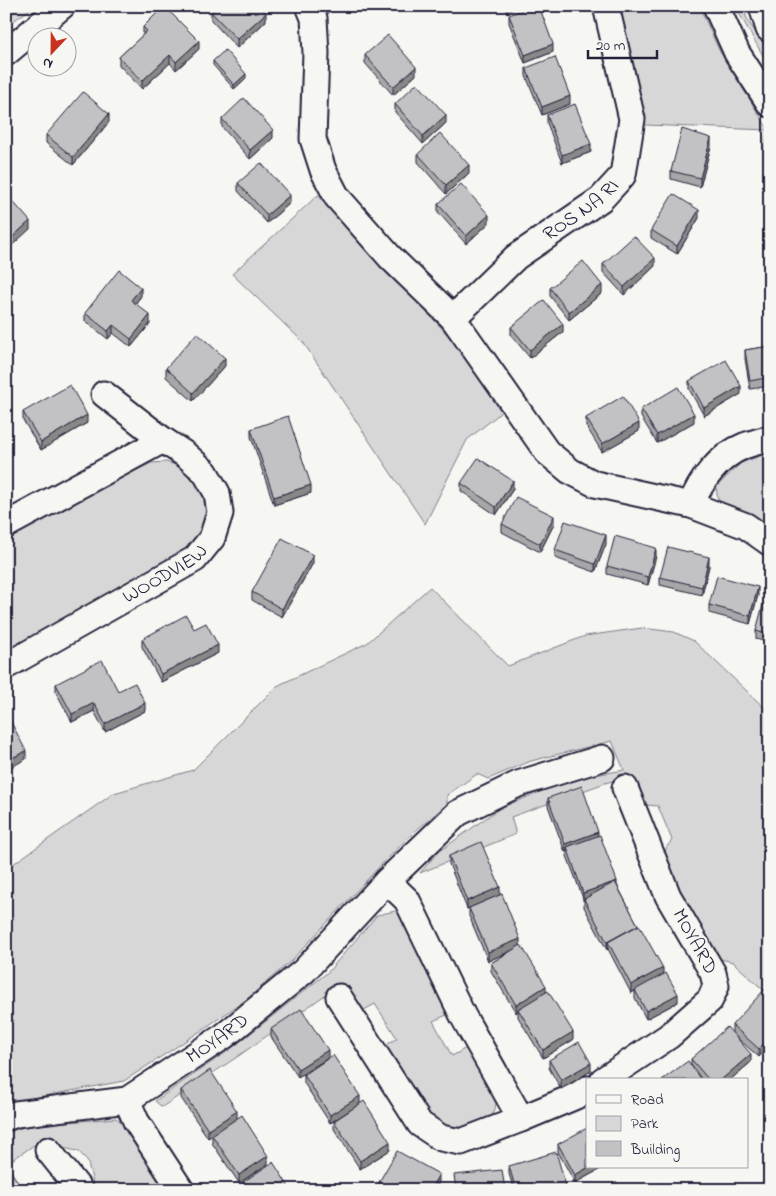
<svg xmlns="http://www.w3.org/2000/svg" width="776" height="1196" font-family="'Indie Flower',sans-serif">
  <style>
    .green { fill: #d7d7d7; stroke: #7c7c89 }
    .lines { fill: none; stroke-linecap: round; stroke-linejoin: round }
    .minor-casing { stroke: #22223b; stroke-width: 29 }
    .minor { stroke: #f6f6f2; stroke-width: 25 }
    .wall { fill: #a7a7a9; stroke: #22223b }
    .shaded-wall { fill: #888889; stroke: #22223b }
    .building { fill: #c2c2c4; stroke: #22223b }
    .labels { text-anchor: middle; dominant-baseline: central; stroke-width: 4.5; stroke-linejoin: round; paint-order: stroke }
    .street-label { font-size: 20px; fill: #22223b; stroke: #f6f6f2 }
  </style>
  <rect width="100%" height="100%" fill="#f6f6f2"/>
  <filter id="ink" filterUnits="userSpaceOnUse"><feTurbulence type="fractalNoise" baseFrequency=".02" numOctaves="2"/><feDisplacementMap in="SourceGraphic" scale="10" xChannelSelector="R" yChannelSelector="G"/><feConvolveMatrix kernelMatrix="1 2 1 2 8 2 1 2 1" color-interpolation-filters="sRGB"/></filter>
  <g filter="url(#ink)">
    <path class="green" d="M6 6H32V8L6 26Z
      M618 6H699L719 50 770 132V156L764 151 767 130 645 125 641 123Z
      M735 6H742L748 21 770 53V68Z
      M318 195 367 251 414 297 452 340 504 408 499 414 467 440 425 524 303 342 232 274Z
      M770 452V529L728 509 718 500 716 487 741 463Z
      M166 462 185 468 200 483 209 501 205 528 190 546 37 639 6 654V535L151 463Z
      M430 587 508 666 585 636 642 628 674 632 694 641 770 713V996L733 962 716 958 664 862 666 848 672 840 658 806 646 805 639 799 630 776 605 783 511 817 516 834 420 873 437 853 500 808 572 779 624 770 612 741 531 761 488 779 477 774 447 795V804L413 833 379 867 292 960 247 999 199 1032 124 1081 6 1103V869L114 793 193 770 277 686 367 643Z
      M395 911 408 921 449 1014 433 1021 452 1056 468 1047 496 1103C495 1116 490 1119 479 1124 473 1126 464 1132 457 1132 432 1130 399 1071 384 1051L388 1044 397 1038 375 1004 364 1010 357 1009 342 983 237 1057 162 1107 155 1101 232 1048 328 972 377 915Z
      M116 1118 125 1125 169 1190H95L87 1160 78 1151C61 1149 62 1144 49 1135L6 1164V1132L32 1125Z"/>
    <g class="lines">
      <defs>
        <g id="minor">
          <path d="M309 6 314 18 316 53 313 139 323 170 337 197 390 257 453 318 547 452 570 471 595 484 691 505 746 526 770 543"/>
          <path d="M716 6 737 53 770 104"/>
          <path d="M769 29 763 10 770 9"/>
          <path d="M6 53 62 6"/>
          <path id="s1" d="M453 318 516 257 601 199 623 175 632 119 606 6"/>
          <path d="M691 505C700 481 719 456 744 446 752 443 761 441 770 438"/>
          <path d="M6 525 163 440"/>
          <path id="s2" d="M6 666 195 559 212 538 220 513 217 493 205 472 186 455 163 440 104 394"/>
          <path d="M387 881 407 900 463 1016 521 1119 576 1096 587 1089"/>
          <path d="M339 997 420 1124 441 1138 461 1142 521 1119"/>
          <path d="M603 1080 669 1036 710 1000 716 986 713 973 668 896 625 788"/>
          <path d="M127 1100 136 1121 181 1190"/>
          <path id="s3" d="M6 1118 16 1114 127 1100 224 1036 304 971 387 881 458 813 518 784 602 758"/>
          <path d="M48 1150 80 1190"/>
        </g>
      </defs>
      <use href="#minor" class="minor-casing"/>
      <use href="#minor" class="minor"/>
    </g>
    <path class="wall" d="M211 12 266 21 237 48 211 20Z
      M509 15 553 52 525 63 509 23Z
      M143 27 199 49 176 70 170 63 142 89 119 65V57L143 35Z
      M365 55 416 75 393 95 365 63Z
      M213 61 246 78 234 89 213 65Z
      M526 68 570 104 542 115 526 76Z
      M395 104 446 123 423 144 395 112Z
      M547 115 591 152 562 163 547 123Z
      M222 119 273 138 250 159 222 127Z
      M109 122 73 165 46 143V135Z
      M711 146 700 187 671 179V171Z
      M418 154 469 173 446 194 418 162Z
      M238 183 290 203 267 223 238 191Z
      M438 204 489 223 466 244 438 212Z
      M699 218 677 254 651 238V230Z
      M603 264 655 266 624 295 603 272Z
      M550 288 602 293 569 320 550 296Z
      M141 296 135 304 150 324 131 347 113 333 108 339 85 321V313Z
      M511 327 563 332 530 358 511 335Z
      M770 346V386L750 389 745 359V350Z
      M225 366 193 401 166 377V368Z
      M689 381 741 394 704 416 689 389Z
      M641 409 694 422 657 443 641 417Z
      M23 412 87 423 41 450 23 420Z
      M586 418 639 431 602 452 586 426Z
      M251 429 311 493 274 505 251 437Z
      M461 483 513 489 496 515 461 491Z
      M502 524H554L540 552 502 532Z
      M606 544 595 572 555 558V550Z
      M656 556 648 585 607 574V566Z
      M313 563 282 617 252 600V592Z
      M709 566 702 595 660 585V577Z
      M758 595 750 624 709 613V605Z
      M770 603V643L756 639V631Z
      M194 629 218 653 161 682 142 647V639Z
      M56 684 118 691 145 711 105 732 94 711 72 722 56 692Z
      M548 798 598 836 617 885 678 1002 646 1019 635 998V991L631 993 608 949 607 950 584 907V901L567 856V851L565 852 548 806Z
      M449 856 500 895 520 945 573 1040 543 1058 518 1017V1011L516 1013 491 971V963L511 951 488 961 469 916V908L467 909 449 864Z
      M770 994V1045L759 1057 735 1036 751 1062 730 1080H702L691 1065V1059L732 1033V1025Z
      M271 1029 328 1058 298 1077 271 1037Z
      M549 1060 591 1071 561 1089 549 1068Z
      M304 1075 360 1103 390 1150 360 1169 334 1129V1121L330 1123 304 1083Z
      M181 1090 237 1118 268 1164 239 1183 212 1143V1135L208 1138 181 1098Z
      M558 1144 587 1167H604L575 1183 558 1152Z
      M509 1166 566 1190H514L509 1174Z
      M243 1182 291 1190H243Z
      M379 1182H439L435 1190H379Z"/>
    <path class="shaded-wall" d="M506 6H521L506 12Z
      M266 13V21L237 48V39Z
      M199 41V49L176 70V62Z
      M553 44V52L525 63V55Z
      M170 55V63L142 89V81Z
      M416 67V75L393 95V87Z
      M246 74V78L234 89V85Z
      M570 96V104L542 115V107Z
      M109 114V122L73 165V157Z
      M446 115V123L423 144V136Z
      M273 130V138L250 159V150Z
      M711 138V146L700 187V178Z
      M591 144V152L562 163V155Z
      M469 165V173L446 194V185Z
      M290 195V203L267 223V215Z
      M699 210V218L677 254V246Z
      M489 215V223L466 244V236Z
      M30 221V229L6 251V243Z
      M655 258V266L624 295V287Z
      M602 285V293L569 320V312Z
      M141 288V296L131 309V300Z
      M150 315V324L131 347V339Z
      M563 324V332L530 358V350Z
      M113 325V333L108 339V331Z
      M225 358V366L193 401V393Z
      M741 386V394L704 416V408Z
      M694 414V422L657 443V435Z
      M87 415V423L41 450V442Z
      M639 423V431L602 452V444Z
      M513 481V489L496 515V507Z
      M311 485V493L274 505V497Z
      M554 516V524L540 552V544Z
      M606 535V544L595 572V564Z
      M656 548V556L648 585V577Z
      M313 555V563L282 617V609Z
      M709 557V566L702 595V587Z
      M758 587V595L750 624V616Z
      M218 645V653L161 682V674Z
      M94 703V711L72 722V714Z
      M145 703V711L105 732V724Z
      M26 751V759L6 770V761Z
      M598 832V840L567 847V851L565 852V844Z
      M617 881V889L584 899 583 901V893Z
      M500 887V895L467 909V901Z
      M638 925V933L608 942V949L607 950V942Z
      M520 939V947L488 961V952Z
      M663 968V976L631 993V985Z
      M546 986V994L518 1009V1011L516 1013V1005Z
      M678 994V1002L646 1019V1011Z
      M573 1032V1040L543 1058V1050Z
      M770 1037V1045L759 1057V1049Z
      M328 1050V1058L298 1077V1069Z
      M751 1054V1062L730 1080H721Z
      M591 1063V1071L561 1089V1080Z
      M360 1096V1104L330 1123V1115Z
      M237 1111V1119L208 1138V1130Z
      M390 1142V1150L360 1169V1161Z
      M268 1156V1164L239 1183V1175Z
      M589 1167H604L575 1183V1175Z
      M439 1174V1182L435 1190H430Z
      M566 1186V1190H553Z"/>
    <path class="building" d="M164 6 199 41 176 62 170 55 142 81 119 57 147 31 143 27Z
      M218 6H260L266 13 237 39 211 12Z
      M532 6H539L553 44 525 55 509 15Z
      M388 35 416 67 393 87 365 55Z
      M225 50 246 74 234 85 213 61Z
      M555 57 570 96 542 107 526 68Z
      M417 83 446 115 423 136 395 104Z
      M83 92 109 114 73 157 46 135Z
      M244 98 273 130 250 150 222 119Z
      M575 104 591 144 562 155 547 115Z
      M682 129 711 138 700 178 671 171Z
      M440 133 469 165 446 185 418 154Z
      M261 163 290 195 267 215 238 183Z
      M461 184 489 215 466 236 438 204Z
      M673 194 699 210 677 246 651 230Z
      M9 197 30 221 6 243V199Z
      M634 236 655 258 624 287 603 264Z
      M583 261 602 285 569 312 550 288Z
      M119 270 141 288 131 300 150 315 131 339 113 325 108 331 85 313Z
      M544 300 563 324 530 350 511 327Z
      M197 333 225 358 193 393 166 368Z
      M770 346V377L750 381 745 350Z
      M726 360 741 386 704 408 689 381Z
      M70 385 87 415 41 442 23 412Z
      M678 387 694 414 657 435 641 409Z
      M623 396 639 423 602 444 586 418Z
      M288 416 311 485 274 497 251 429Z
      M478 458 513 481 496 507 461 483Z
      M516 497 554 516 540 544 502 524Z
      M565 521 606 535 595 564 555 550Z
      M615 536 656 548 648 577 607 566Z
      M282 538 313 555 282 609 252 592Z
      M668 547 709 557 702 587 660 577Z
      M717 576 758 587 750 616 709 605Z
      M764 601 770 603V635L756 631Z
      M186 615 194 629 206 623 218 645 161 674 142 639Z
      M102 660 118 691 135 683 145 703 105 724 94 703 72 714 56 684Z
      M10 720 26 751 6 761V722Z
      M582 786 598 832 565 844 548 798Z
      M600 835 617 881 583 893 567 847Z
      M481 842 500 887 467 901 449 856Z
      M615 882 638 925 607 942 584 899Z
      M502 894 520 939 488 952 469 908Z
      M639 925 663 968 631 985 608 942Z
      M521 945 546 986 516 1005 491 963Z
      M666 973 678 994 646 1011 635 990Z
      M765 989 770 994V1037L759 1049 732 1025Z
      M548 991 573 1032 543 1050 518 1009Z
      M301 1009 328 1050 298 1069 271 1029Z
      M727 1027 751 1054 721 1080H709L691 1059Z
      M579 1042 591 1063 561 1080 549 1060Z
      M333 1055 360 1096 330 1115 304 1075Z
      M688 1061 701 1080H662Z
      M210 1070 237 1111 208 1130 181 1090Z
      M364 1101 390 1142 360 1161 334 1121Z
      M242 1115 268 1156 239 1175 212 1135Z
      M587 1128V1167H589L575 1175 558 1144Z
      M397 1151 439 1174 430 1190H394L379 1182Z
      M556 1152 566 1186 553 1190H516L509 1166Z
      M273 1162 291 1190H248L243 1182Z
      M6 1164 23 1190H6Z
      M502 1170 505 1190H456L454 1175Z"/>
  </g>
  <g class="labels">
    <g class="street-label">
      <text stroke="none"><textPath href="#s1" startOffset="168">ROS NA RI</textPath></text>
      <text stroke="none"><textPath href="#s2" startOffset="184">WOODVIEW</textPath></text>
      <text transform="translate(694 942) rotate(61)">MOYARD</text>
      <text stroke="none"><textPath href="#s3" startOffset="232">MOYARD</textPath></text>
    </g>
  </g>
  <rect width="776" height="1196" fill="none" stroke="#f6f6f2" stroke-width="25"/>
  <rect x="12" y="12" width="751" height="1171" fill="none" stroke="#22223b" stroke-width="2" filter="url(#ink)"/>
  <rect x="586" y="1078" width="162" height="90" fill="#f6f6f2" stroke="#a1a1a9"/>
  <rect x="596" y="1095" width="25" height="8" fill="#f6f6f2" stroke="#a1a1a9"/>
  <text x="631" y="1104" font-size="15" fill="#22223b">Road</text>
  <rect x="596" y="1116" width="25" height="15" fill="#d7d7d7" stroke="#a1a1a9"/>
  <text x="631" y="1128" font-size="15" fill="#22223b">Park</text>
  <rect x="596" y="1141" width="25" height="15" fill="#c2c2c4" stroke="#a1a1a9"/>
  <text x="631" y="1154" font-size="15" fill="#22223b">Building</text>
  <g transform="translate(52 52) rotate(202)"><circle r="24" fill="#f6f6f2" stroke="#a1a1a9"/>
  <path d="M0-4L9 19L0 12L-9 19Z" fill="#c8321e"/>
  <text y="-8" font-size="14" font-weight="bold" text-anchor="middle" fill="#22223b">N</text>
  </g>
  <path d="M588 50v8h69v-8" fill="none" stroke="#22223b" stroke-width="2.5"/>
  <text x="596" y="50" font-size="15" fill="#22223b" stroke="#f6f6f2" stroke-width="4" paint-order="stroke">20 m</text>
</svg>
